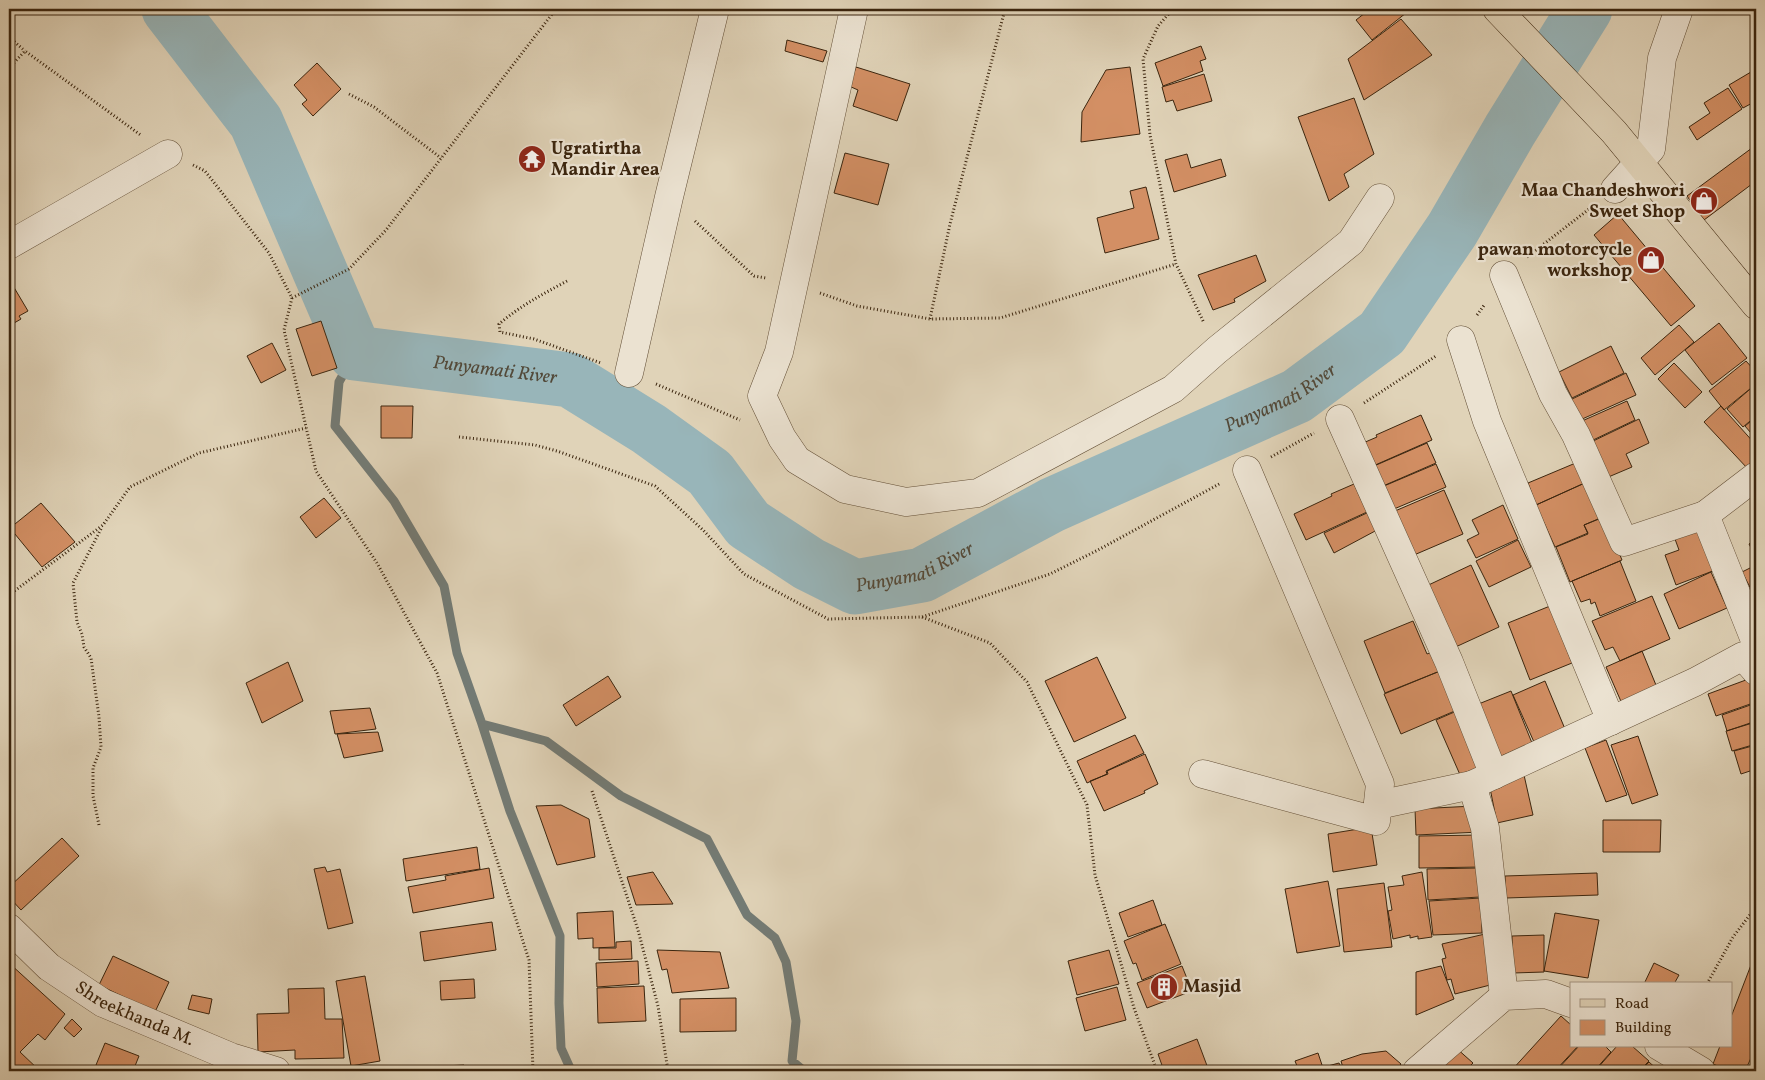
<svg xmlns="http://www.w3.org/2000/svg" width="1765" height="1080" font-family="Vollkorn,serif">
  <style>
    .lines { fill: none; stroke-linecap: round; stroke-linejoin: round }
    .stream { stroke: #737b75; stroke-width: 9 }
    .river { stroke: #98b5b9; stroke-width: 55 }
    .building { fill: #d38f64; stroke: #3b250e }
    .street-casing { stroke: #645038; stroke-width: 29 }
    .primary-casing { stroke: #3b250e; stroke-width: 29 }
    .path { stroke: #3b250e; stroke-width: 3; stroke-dasharray: 1 2.5; stroke-linecap: butt }
    .street { stroke: #ebe2d1; stroke-width: 28 }
    .primary { stroke: #e0d3b8; stroke-width: 28 }
    .labels { text-anchor: middle; dominant-baseline: central; stroke-width: 4.5; stroke-linejoin: round; paint-order: stroke }
    .poi-label { font-size: 18px; font-weight: bold; fill: #3b250e; stroke: #ebe2d1; text-anchor: start }
    .street-label { font-size: 18px; fill: #3b250e; stroke: #ebe2d1 }
    .water-label { font-size: 19px; font-style: italic; fill: #524939; stroke: #ebe2d1 }
  </style>
  <rect width="100%" height="100%" fill="#e0d3b8"/>
  <filter id="stains"><feTurbulence type="fractalNoise" baseFrequency=".004" numOctaves="4"/><feColorMatrix values="0 0 0 0 .2 0 0 0 0 .09 0 0 0 0 .02 0 0 0 .5 -.17"/></filter>
  <radialGradient id="worn" r=".72"><stop offset=".6" stop-color="#630" stop-opacity="0"/><stop offset="1" stop-color="#630" stop-opacity=".3"/></radialGradient>
  <g class="lines">
    <path class="stream" d="M355 353 339 382 335 426 394 501 444 586 457 653 482 724 510 811 560 936 559 1003 561 1048 570 1068
      M482 724 546 741 621 796 707 839 747 915 775 938 786 962 796 1021 792 1061 804 1071"/>
    <path class="river" id="s1" d="M169 9 256 122 355 353 570 380 649 429 710 473 748 524 809 564 855 587 922 575 1052 505 1297 396 1382 333 1452 230 1510 130 1585 9"/>
  </g>
  <path class="building" d="M1370 9H1411L1372 40 1356 20Z
    M1401 19 1432 55 1364 100 1348 59Z
    M787 40 827 51 823 62 785 51Z
    M1201 46 1206 59 1200 61 1203 71 1163 86 1155 63Z
    M317 63 341 89 313 116 302 104 307 100 294 85Z
    M856 67 910 84 897 121 853 106 858 90 849 86Z
    M1130 67 1140 134 1081 142 1082 112 1106 70Z
    M1756 69V101L1743 108 1729 85Z
    M1204 74 1212 101 1177 111 1173 100 1166 102 1162 87Z
    M1728 88 1742 109 1697 140 1689 127 1710 113 1704 103Z
    M1354 98 1374 154 1344 174 1349 187 1329 201 1298 117Z
    M1756 145V181L1704 220 1687 196Z
    M845 153 889 164 878 205 834 193Z
    M1187 154 1191 168 1221 159 1226 176 1174 192 1165 160Z
    M1146 187 1159 239 1105 253 1097 218 1134 208 1130 191Z
    M1618 214 1695 306 1671 326 1594 235Z
    M1256 255 1266 281 1234 299 1235 302 1213 310 1198 275Z
    M9 279 28 311 19 316 21 319 9 326Z
    M321 321 337 368 312 376 296 329Z
    M1719 323 1747 358 1712 385 1685 350Z
    M1679 325 1694 342 1655 375 1641 358Z
    M272 343 286 370 261 383 247 356Z
    M1611 346 1624 373 1572 398 1559 372Z
    M1746 361 1756 372V384L1724 410 1709 391Z
    M1674 363 1702 392 1685 408 1658 379Z
    M1626 373 1636 395 1580 420 1570 400Z
    M1756 384V416L1743 427 1727 409Z
    M1627 401 1635 420 1591 441 1582 421Z
    M381 406H413L412 438H381Z
    M1721 406 1756 445V462L1748 469 1704 422Z
    M1421 415 1432 440 1373 466 1363 443 1377 437 1376 435Z
    M1756 417V439L1745 426Z
    M1639 419 1649 443 1626 454 1632 467 1606 478 1589 443Z
    M1427 443 1436 463 1383 486 1374 466Z
    M1578 462 1587 482 1536 505 1528 483Z
    M1436 464 1446 487 1394 509 1384 486Z
    M1589 481 1605 516 1584 525 1588 533 1555 547 1536 505Z
    M1354 484 1367 512 1306 540 1294 514 1332 496 1331 494Z
    M1444 490 1463 534 1414 555 1395 511Z
    M324 498 341 518 316 538 300 517Z
    M41 503 75 542 42 567 10 528Z
    M1503 505 1518 539 1476 558 1467 540 1479 534 1472 520Z
    M1369 512 1377 530 1334 553 1324 533Z
    M1604 517 1622 560 1570 582 1556 547 1588 534 1584 525Z
    M1704 529 1718 569 1676 585 1665 555 1679 550 1675 539Z
    M1756 539V557L1749 544Z
    M1518 540 1531 567 1489 587 1476 561Z
    M1620 561 1636 601 1600 616 1595 602 1591 604 1590 599 1581 602 1572 581Z
    M1471 565 1499 627 1449 650 1420 589Z
    M1756 565V589L1752 591 1742 572Z
    M1711 572 1727 608 1679 629 1664 594Z
    M1652 596 1670 639 1620 661 1613 647 1605 650 1592 621Z
    M1550 606 1572 663 1530 680 1508 623Z
    M1413 621 1427 654 1432 652 1440 671 1385 693 1364 641Z
    M1642 651 1658 690 1623 706 1606 667Z
    M1097 657 1126 718 1074 742 1045 681Z
    M288 662 303 701 262 723 246 683Z
    M1440 671 1457 710 1401 734 1384 694Z
    M608 676 621 697 576 726 563 705Z
    M1754 677 1756 682V702L1716 716 1708 694Z
    M1545 681 1565 729 1534 742 1513 695Z
    M1511 691 1532 743 1497 758 1476 705Z
    M1756 703V721L1727 731 1722 715Z
    M370 708 376 729 335 734 330 711Z
    M1459 710 1484 768 1461 777 1436 720Z
    M1756 722V744L1732 751 1726 731Z
    M378 732 383 751 344 758 337 734Z
    M1135 735 1144 753 1106 771 1107 774 1087 783 1077 761Z
    M1638 736 1658 795 1632 804 1611 745Z
    M1606 740 1627 795 1606 802 1585 748Z
    M1756 745V769L1741 774 1734 751Z
    M1145 754 1158 784 1144 791 1145 793 1104 811 1090 781 1108 774 1107 771Z
    M1524 775 1533 815 1497 823 1489 783Z
    M561 805 589 819 595 857 557 865 536 806Z
    M1474 806 1480 832 1416 835 1415 809Z
    M1603 820H1661L1660 852H1603Z
    M1371 827 1377 865 1333 872 1328 834Z
    M1481 835V867L1419 868V836Z
    M62 838 79 856 21 910 9 897V887Z
    M477 847 480 869 406 881 403 859Z
    M325 867 327 872 340 869 353 923 328 929 314 869Z
    M489 868 494 898 413 913 408 887 446 880 445 876Z
    M1478 868 1480 897 1428 900 1427 869Z
    M653 872 673 904 636 905 627 877Z
    M1422 872 1432 937 1418 939V936L1410 938V935L1393 939 1388 911 1392 910 1388 887 1404 885 1402 876Z
    M1597 873 1598 895 1506 898 1505 876Z
    M1328 881 1340 946 1297 953 1285 889Z
    M1384 883 1392 947 1344 952 1337 889Z
    M1481 898 1482 933 1433 935 1429 901Z
    M1153 900 1162 925 1128 937 1119 913Z
    M613 911 615 947 593 948V938L578 939 577 913Z
    M1555 913 1599 920 1588 978 1544 971Z
    M492 922 496 950 424 961 420 932Z
    M1165 924 1181 964 1142 980 1136 963 1133 964 1124 941Z
    M1485 934 1498 983 1455 994 1451 979 1447 980 1442 959 1446 958 1442 944Z
    M1544 935V972L1513 973 1512 936Z
    M631 941 632 959 599 960V948H616V942Z
    M657 950 720 952 729 988 672 993 667 969 662 970Z
    M1109 950 1119 984 1077 995 1068 961Z
    M1756 952V1047L1745 1071H1730L1713 1064 1720 1046H1731V1017Z
    M113 956 169 982 155 1012 99 985Z
    M638 961 639 984 597 987 596 963Z
    M9 963 65 1014 45 1040 38 1034 20 1052 40 1071H9Z
    M1654 963 1679 975 1674 984H1644Z
    M1182 966 1192 991 1147 1008 1137 983Z
    M1441 966 1454 999 1416 1015V972Z
    M365 976 380 1061 351 1066 336 981Z
    M474 979 475 998 441 1000 440 981Z
    M644 986 646 1021 598 1023 597 988Z
    M1117 987 1126 1020 1085 1031 1076 998Z
    M324 988 325 1019H342L344 1058 295 1059V1050L258 1052 257 1014 289 1013 288 989Z
    M192 995 212 999 209 1014 188 1009Z
    M736 998V1031L680 1032V999Z
    M1561 1016 1571 1025V1046H1578L1555 1071H1511Z
    M72 1019 82 1029 74 1037 64 1028Z
    M1197 1039 1209 1071H1164L1158 1054Z
    M105 1043 139 1056 133 1071H114L96 1065Z
    M1579 1046H1605L1611 1052 1594 1071H1556Z
    M1617 1046H1632L1649 1061 1639 1071H1595Z
    M1455 1047 1473 1063 1471 1065 1478 1071H1451L1441 1062Z
    M1756 1050V1071H1749Z
    M1386 1051 1401 1064 1395 1071H1344L1341 1061 1362 1054Z
    M1318 1053 1324 1071H1299L1295 1061Z
    M1649 1062 1659 1071H1640Z
    M1339 1063 1343 1071H1325L1324 1067Z
    M1440 1063 1449 1071H1433Z
    M464 1065V1071H444V1066Z"/>
  <g class="lines">
    <defs>
      <g id="street">
        <path d="M854 9 779 352 762 396 782 438 797 460 845 489 906 502 978 493 1173 389 1217 350 1351 242 1380 198"/>
        <path d="M1615 189 1651 149 1662 58 1679 9"/>
        <path d="M9 245 168 154"/>
        <path d="M1504 275 1553 394 1576 435 1624 542 1705 515"/>
        <path d="M1461 340 1487 421 1611 721"/>
        <path d="M629 373 669 197 715 9"/>
        <path d="M1340 419 1449 662 1494 775"/>
        <path d="M1756 476 1705 515 1756 643"/>
        <path d="M1203 774 1376 821 1380 784 1247 470"/>
        <path d="M1378 805 1472 785"/>
        <path id="s2" d="M9 928 49 967 103 1003 231 1057 276 1071"/>
        <path d="M1504 996 1485 828 1472 785 1695 682 1743 656 1756 671"/>
        <path d="M1659 1046 1701 1071"/>
        <path d="M1417 1071 1504 996 1546 994 1571 1003"/>
      </g>
      <path id="primary" d="M1497 9 1614 132 1756 305"/>
    </defs>
    <use href="#street" class="street-casing"/>
    <use href="#primary" class="primary-casing"/>
    <path class="path" d="M1173 9 1158 26 1143 59 1150 135 1176 264 1204 323
      M9 37 25 51
      M9 68 25 51 142 136
      M349 94 374 107 441 158
      M193 165 205 171 269 253 292 298 284 330 316 471 377 563 437 673 529 960 533 1071
      M695 221 754 276 766 278
      M1527 257 1593 206
      M567 281C543 294 520 306 499 324L500 332 534 339 601 363
      M820 293 857 306 930 319 1000 318 1176 264
      M292 298 349 269 386 230 556 9
      M1477 315 1485 304
      M930 319 950 224 1005 9
      M656 384 740 420
      M1364 403 1436 356
      M459 437 535 445 557 451 655 486 703 530 744 574 828 619 922 617 1050 574 1098 550 1221 483
      M1271 457 1314 433
      M9 595 103 525 130 487 199 453 306 428
      M922 617 990 643 1027 682 1087 805 1095 875 1134 1008 1157 1071
      M592 791 638 930 658 1006 668 1071
      M99 825 93 796V768L101 747 99 717 91 658 84 647 82 634 77 622 73 583 102 527
      M1707 984 1733 937 1756 907"/>
    <use href="#street" class="street"/>
    <use href="#primary" class="primary"/>
  </g>
  <defs>
    <symbol id="temple-disc" viewBox="-11 -11 22 22"><circle r="9.5" fill="#8f2418" stroke="#ebe2d1"/><path d="M0-6L5-2H3V0L6.5 2.5H4V6H1.5V3h-3V6H-4V2.5H-6.5L-3 0V-2H-5Z" fill="#fff"/></symbol>
    <symbol id="shop-disc" viewBox="-11 -11 22 22"><circle r="9.5" fill="#8f2418" stroke="#ebe2d1"/><path d="M-5-2.5h2.3a2.7 3.5 0 0 1 5.4 0H5L5.5 6h-11ZM-1.5-2.5h3a1.5 2.3 0 0 0-3 0Z" fill="#fff"/></symbol>
    <symbol id="building-disc" viewBox="-11 -11 22 22"><circle r="9.5" fill="#8f2418" stroke="#ebe2d1"/><path d="M-4-6H4V6H1V3H-1V6H-4ZM-2.5-4.3h1.7v1.8h-1.7ZM.8-4.3h1.7v1.8H.8ZM-2.5-1h1.7V.8h-1.7ZM.8-1h1.7V.8H.8Z" fill="#fff"/></symbol>
  </defs>
  <g fill-rule="evenodd">
    <use href="#temple-disc" x="516" y="143" width="32" height="32"/>
    <use href="#shop-disc" x="1688" y="185" width="32" height="32"/>
    <use href="#shop-disc" x="1635" y="244" width="32" height="32"/>
    <use href="#building-disc" x="1148" y="971" width="32" height="32"/>
  </g>
  <g class="labels">
    <g class="poi-label">
      <text x="551" y="149">Ugratirtha<tspan x="551" dy="21">Mandir Area</tspan></text>
      <text x="1685" y="191" text-anchor="end">Maa Chandeshwori<tspan x="1685" dy="21">Sweet Shop</tspan></text>
      <text x="1632" y="250" text-anchor="end">pawan motorcycle<tspan x="1632" dy="21">workshop</tspan></text>
      <text x="1183" y="987">Masjid</text>
    </g>
    <g class="street-label">
      <text stroke="none"><textPath href="#s2" startOffset="154">Shreekhanda M.</textPath></text>
    </g>
    <g class="water-label">
      <text stroke="none"><textPath href="#s1" startOffset="535">Punyamati River</textPath></text>
      <text stroke="none"><textPath href="#s1" startOffset="1435">Punyamati River</textPath></text>
      <text stroke="none"><textPath href="#s1" startOffset="1030">Punyamati River</textPath></text>
    </g>
  </g>
  <rect width="1765" height="1080" fill="none" stroke="#e0d3b8" stroke-width="30"/>
  <rect x="10" y="10" width="1745" height="1060" fill="none" stroke="#3b250e" stroke-width="2.5"/>
  <rect x="15" y="15" width="1735" height="1050" fill="none" stroke="#3b250e"/>
  <rect x="1570" y="982" width="162" height="65" fill="#ebe2d1" stroke="#a59683"/>
  <rect x="1580" y="999" width="25" height="8" fill="#e0d3b8" stroke="#a59683"/>
  <text x="1615" y="1008" font-size="15" fill="#3b250e">Road</text>
  <rect x="1580" y="1020" width="25" height="15" fill="#d38f64" stroke="#a59683"/>
  <text x="1615" y="1032" font-size="15" fill="#3b250e">Building</text>
  <rect width="100%" height="100%" filter="url(#stains)"/>
  <rect width="100%" height="100%" fill="url(#worn)"/>
</svg>
